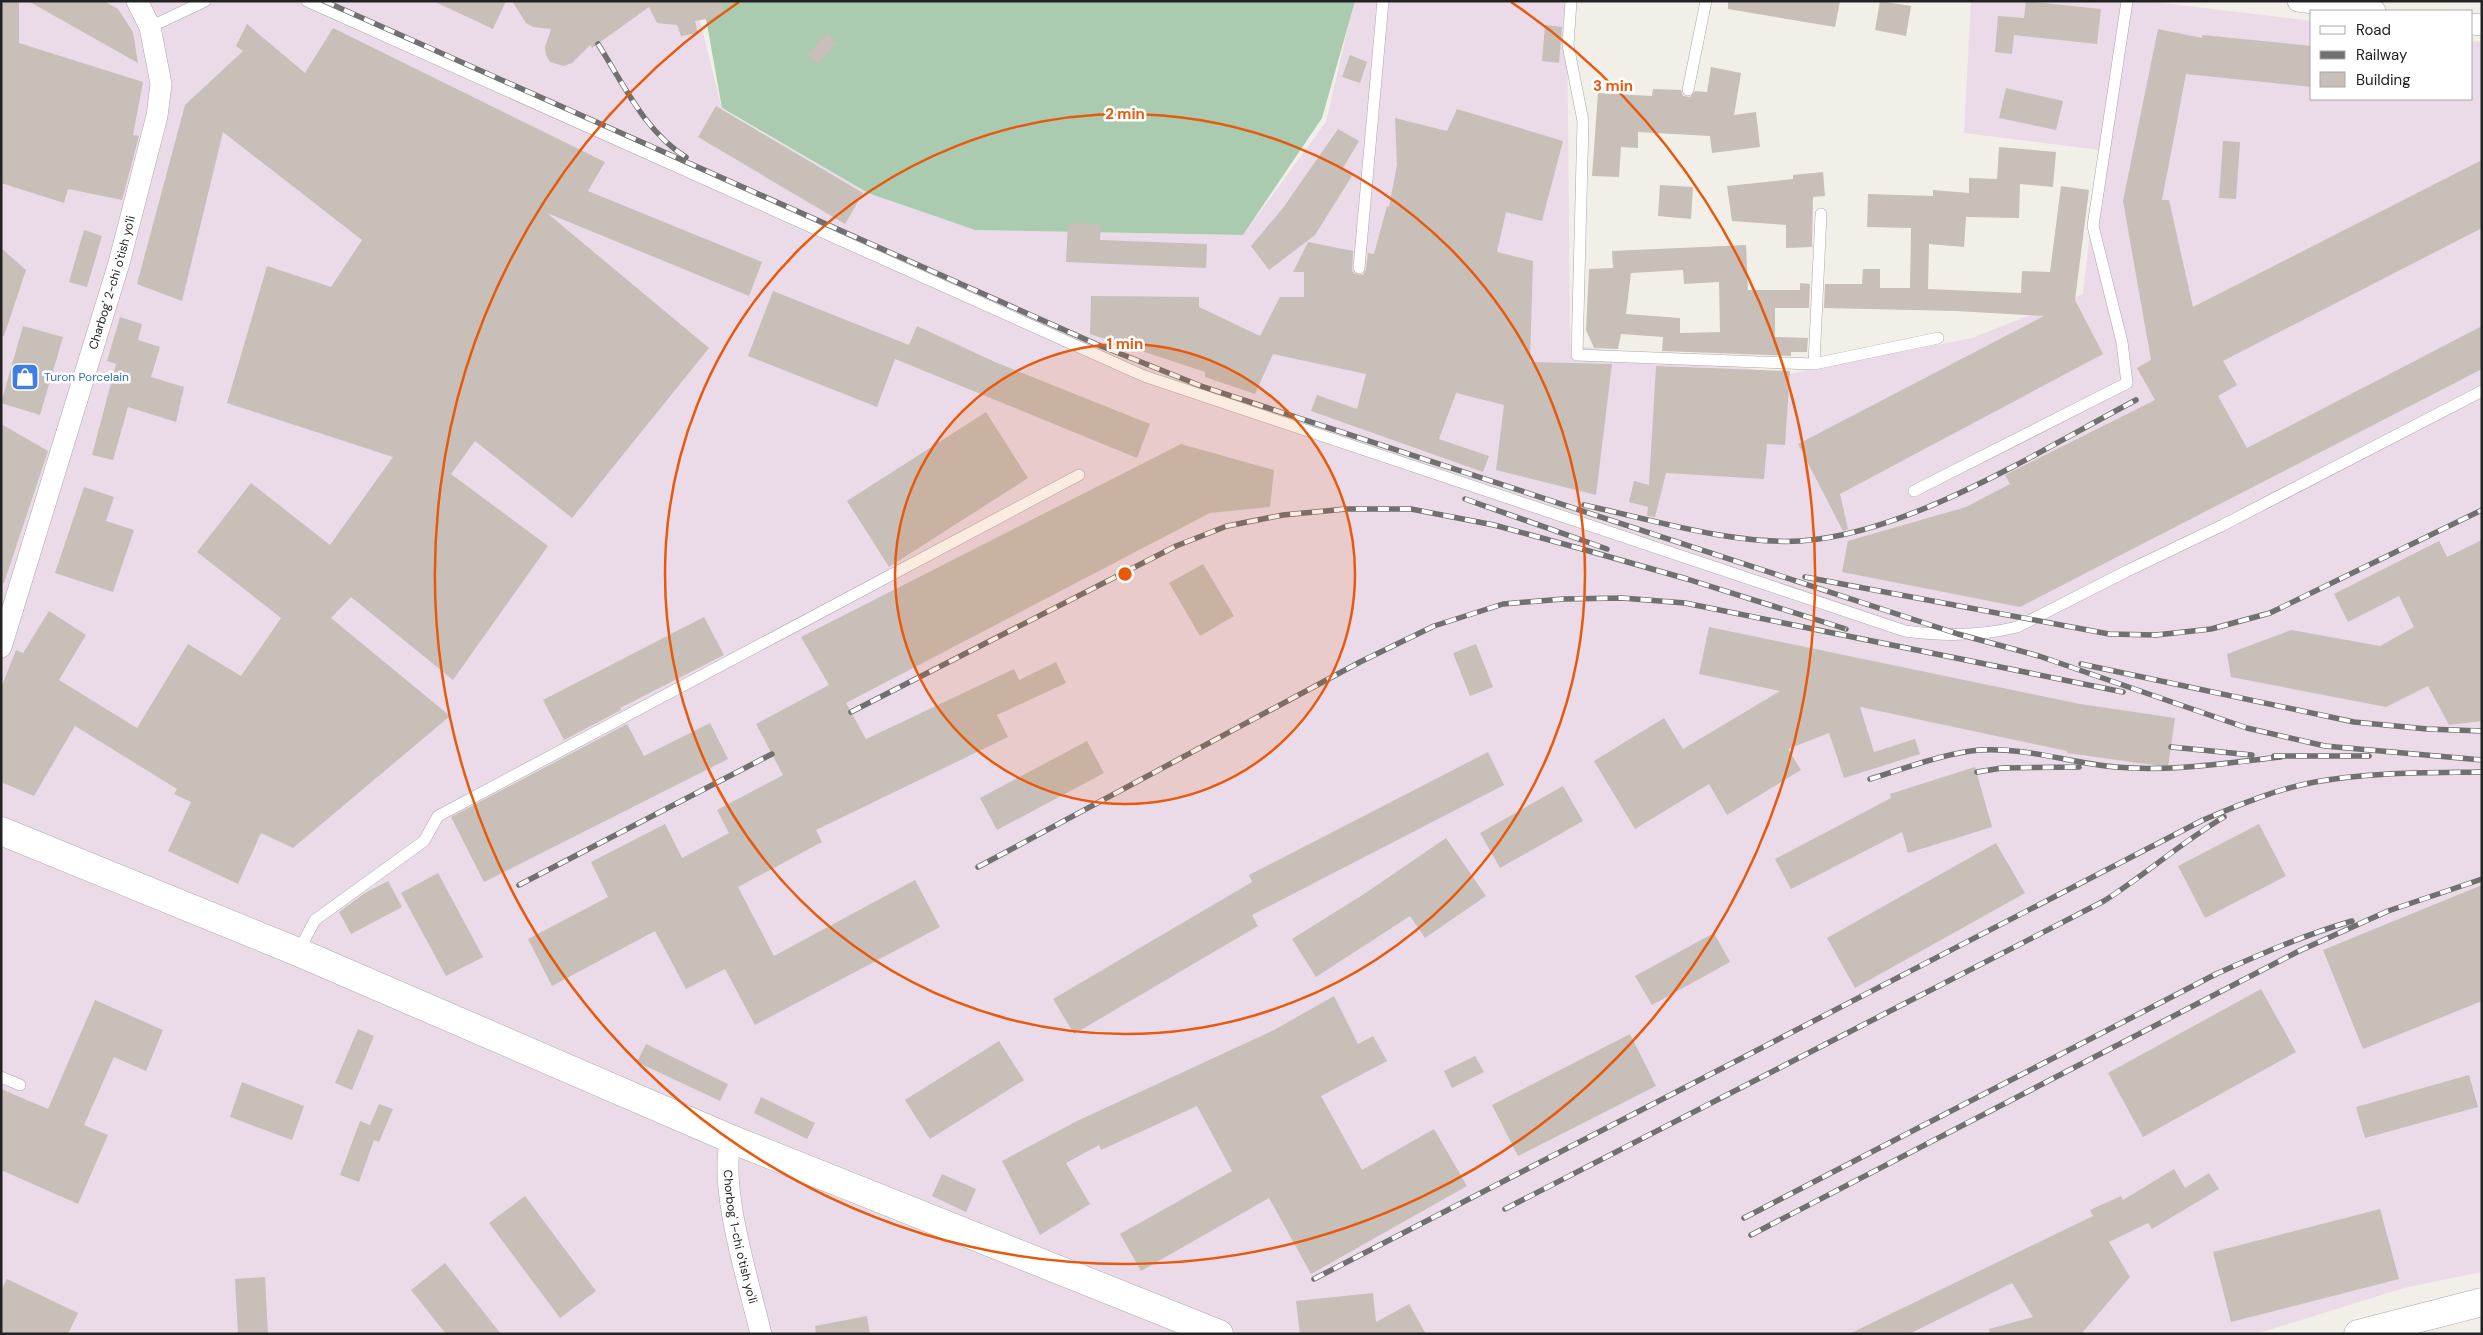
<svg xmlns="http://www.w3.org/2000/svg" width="2483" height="1335" font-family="'DM Sans',sans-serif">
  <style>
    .industrial { fill: #ebdbe8 }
    .cemetery { fill: #aacbaf }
    .building { fill: #c7bfb8; fill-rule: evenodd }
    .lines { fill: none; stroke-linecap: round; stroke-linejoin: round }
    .service-casing { stroke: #a9a9a9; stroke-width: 12 }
    .minor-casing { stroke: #a9a9a9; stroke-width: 22 }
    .tertiary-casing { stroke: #a9a9a9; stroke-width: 29 }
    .service { stroke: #fff; stroke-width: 11 }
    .minor { stroke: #fff; stroke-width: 21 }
    .tertiary { stroke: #fff; stroke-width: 28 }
    .rail-casing { stroke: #707070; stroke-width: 5.5 }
    .rail { stroke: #fff; stroke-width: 4; stroke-dasharray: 11; stroke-linecap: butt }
    .ring { fill: none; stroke: #e8590c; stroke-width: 2.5 }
    .labels { text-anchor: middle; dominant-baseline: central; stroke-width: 5; stroke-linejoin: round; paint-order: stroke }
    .street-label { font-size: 12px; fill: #222; stroke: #fff }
    .shop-label { font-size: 12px; fill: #366cbe; stroke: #fff; text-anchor: start }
    .centre { fill: #e8590c; stroke: #fff; stroke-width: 2.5 }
    .ring-label { font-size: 15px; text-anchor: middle; font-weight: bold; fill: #e8590c; stroke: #fff; stroke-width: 5; stroke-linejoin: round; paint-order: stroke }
  </style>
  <rect width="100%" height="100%" fill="#f2efe9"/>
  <path class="industrial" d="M1 1H695L722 109 868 193 975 230 1243 235 1326 122 1354 1H1567L1570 345 1789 374 1972 338 2083 294 2099 150 1964 133 1971 1H2146L2312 21V99H2472V41L2482 42V1272L2404 1288 2256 1334H1Z"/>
  <path class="cemetery" d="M701 1H1355L1322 118 1243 235 975 230 868 193 722 108 707 24Z"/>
  <path class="building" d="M1 1H19V43L143 82 133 135 139 136 122 200 68 189 64 203 1 183Z
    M28 1H104L118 9 133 32 138 63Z
    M433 1H506L493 29Z
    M512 1H721L724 16 695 21 698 33 681 36 677 25 657 23 649 7 592 48 590 45 572 63 564 66 550 62 546 55 545 47 551 29 533 27 526 23Z
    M1728 1H1840L1835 27 1728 9Z
    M1880 1 1911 6 1906 36 1875 30Z
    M2026 1 2101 9 2097 44 2014 35 2012 54 1995 52 1998 16 2024 18Z
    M247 24 305 73 333 28 605 162 588 191 762 262 749 296 547 213 709 348 572 518 475 441 451 474 548 546 453 680 351 597 331 618 450 716 293 848 261 833 238 884 168 851 191 802 174 794 177 789 75 726 34 796 1 782V688L16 650 23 653 49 611 86 635 59 680 137 728 188 644 241 676 281 618 197 552 251 483 330 545 393 457 227 403 267 266 331 287 362 240 223 132 182 301 137 284 185 105 243 51 236 46Z
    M1545 25 1562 27 1559 63 1542 61Z
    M2158 29 2202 38V35L2312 46V87L2186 74 2162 200H2169L2193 307 2482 160V228L2223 361 2237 385 2218 396 2247 448 2482 326V369L2020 607 1842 572 1848 541 1966 507 2010 484 2005 475 2155 400 2137 368 2151 360 2123 201Z
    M827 33 837 43 818 64 807 55Z
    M1350 55 1367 62 1360 83 1342 77Z
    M1711 67 1741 73 1734 115 1756 112 1760 147 1712 153 1710 136 1638 132V148L1621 147 1619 177 1592 176 1598 93 1652 96 1653 89 1681 90 1683 96 1690 97 1695 91 1707 92Z
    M2006 88 2063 101 2056 130 1999 118Z
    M716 106 863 193 845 224 698 137Z
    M1457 109 1563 141 1542 221 1506 212 1497 252 1533 261 1530 362 1612 364 1596 495 1496 470 1504 405 1456 393 1439 439 1489 456 1483 472 1311 411 1317 395 1357 409 1366 374 1273 354 1255 394 1205 377V372L1090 334 1091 296 1199 297V307L1260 336 1280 297H1304V272H1293L1308 242 1353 251 1352 271 1355 274 1363 275 1366 269 1368 253 1374 254 1387 206 1389 207 1397 165 1395 118 1447 131Z
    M1338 129 1359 141 1343 168 1352 176 1315 235 1269 270 1251 246 1283 208Z
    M2223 141 2240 142 2236 199 2219 198Z
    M1999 147 2056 152 2053 187 2020 184 2019 218 1966 217 1964 247 1929 244 1928 289 2021 293 2022 271 2050 272 2061 186 2089 190 2075 300 2103 354 1840 494 1848 529 1843 531 1798 444 2044 316 1956 311 1824 308 1825 284H1862L1863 269H1880V288H1910L1911 228 1867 227 1868 194 1933 196V190L1969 193V178L1997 179Z
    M1823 172 1825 196 1813 197 1812 247 1786 248V225L1732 221 1727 186 1793 179V175Z
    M1660 185 1693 187 1691 219 1658 216Z
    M1068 223 1101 224 1100 240 1207 244 1206 268 1066 262Z
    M84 230 102 236 87 287 69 282Z
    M1746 245 1748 290H1800V283L1810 284 1809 308H1775V337L1808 338 1807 352H1791V356L1662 351 1663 337 1621 334 1618 349 1594 348 1586 330 1589 269 1613 268 1612 251ZM1683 270 1684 284 1719 282 1720 332 1680 333V318L1626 314 1631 273Z
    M1 248 26 270 4 336H1Z
    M773 291 909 345 917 326 995 362 1150 424 1137 458 895 359 877 407 748 356Z
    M120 317 142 324 138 340 160 347 151 377 184 387 176 422 128 407 113 460 92 455 116 364 107 361Z
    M23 326 63 337 40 415 1 403Z
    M1656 366 1790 371 1785 445 1767 444 1764 479 1666 473 1655 517 1647 516 1648 507 1629 502 1634 481 1649 485Z
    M986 412 1028 478 889 567 847 501Z
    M1 424 48 451 4 583H1Z
    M1181 444 1274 470 1270 507 1210 513 846 703 866 739 1014 669 1019 680 1056 662 1066 683 997 715 1008 737 816 830 822 842 738 887 774 956 915 880 940 927 755 1025 725 969 686 989 655 931 552 986 528 939 608 897 591 862 665 824 682 858 729 833 717 810 783 775 756 724 829 685 801 637Z
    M84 487 114 497 106 521 134 530 113 592 55 573Z
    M2482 540V721L2449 725 2428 686 2386 707 2231 677 2227 654 2291 630 2380 646 2414 627 2399 596 2348 622 2334 594 2439 541 2447 557Z
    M1203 564 1234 616 1200 636 1169 583Z
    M704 617 724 655 620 708 621 710 564 740 543 700Z
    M1709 627 2080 704 2175 718 2168 767 2067 753V751L1860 707 1874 752 1915 739 1920 754 1844 778 1829 733 1788 749 1801 770 1727 815 1709 784 1635 829 1594 761 1664 718 1683 749 1780 691 1699 674Z
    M1476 644 1493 687 1470 696 1453 653Z
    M710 723 728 759 484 882 451 817 627 724 644 756Z
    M1087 741 1104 773 997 830 980 798Z
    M1488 752 1504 785 1252 915 1258 926 1074 1034 1053 999 1252 882 1249 875Z
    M1975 767 1992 827 1908 853 1902 832 1791 889 1775 859 1891 798 1890 794Z
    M1563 786 1583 821 1500 868 1480 833Z
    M2259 824 2286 876 2205 918 2178 866Z
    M1446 838 1486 896 1425 938 1410 916 1316 977 1292 939 1364 894Z
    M1996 843 2025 893 1855 988 1827 938Z
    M438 873 483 957 446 976 401 893Z
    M388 881 402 907 351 934 339 912 365 893Z
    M2482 885V1001L2363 1049 2323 950Z
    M1714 933 1730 962 1652 1005 1635 976Z
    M2261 989 2296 1052 2143 1137 2108 1073Z
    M1334 996 1358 1044 1373 1036 1387 1061 1321 1096 1362 1170 1434 1129 1467 1186 1311 1274 1269 1198 1141 1271 1120 1234 1232 1171 1197 1106 1101 1150 1099 1145 1066 1163 1090 1204 1040 1235 1002 1161 1077 1121 1274 1030Z
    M95 1000 163 1030 146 1071 114 1057 84 1125 108 1135 78 1204 1 1170V1089L48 1109Z
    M358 1029 374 1036 352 1090 335 1083Z
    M1630 1034 1656 1086 1518 1156 1492 1105Z
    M999 1041 1024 1080 930 1139 905 1100Z
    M646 1044 728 1084 720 1101 637 1062Z
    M1475 1056 1484 1072 1452 1088 1444 1071Z
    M2469 1075 2478 1107 2365 1138 2356 1107Z
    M242 1082 304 1106 292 1140 230 1117Z
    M761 1097 815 1123 807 1139 754 1113Z
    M379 1104 393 1109 379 1142 374 1140 359 1182 340 1175 360 1121 370 1125Z
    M2174 1169 2185 1188 2209 1173 2219 1189 2152 1229 2148 1223 2109 1242 2130 1277 2081 1334H1990L1989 1329 2033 1317 2012 1283 1909 1334H1849L2093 1216 2090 1210 2121 1196 2123 1200Z
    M942 1174 976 1189 966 1212 932 1196Z
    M525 1196 596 1291 560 1318 489 1223Z
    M2380 1209 2399 1279 2231 1322 2213 1252Z
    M445 1263 501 1334H446L411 1290Z
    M265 1277 268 1334H238L235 1279Z
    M7 1279 78 1313 68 1334H1V1290Z
    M1373 1293 1376 1322 1409 1304 1426 1334H1300L1296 1301Z
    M867 1316 870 1334H816L815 1326Z"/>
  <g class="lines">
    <defs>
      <path id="service" d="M307 1 1144 376 1905 631C1942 636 1981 636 2017 627L2127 571 2223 525 2482 391
        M1571 1 1568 45 1583 121 1577 355 1814 364 1938 338
        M150 27 205 1
        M1688 90 1706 1
        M1359 268 1383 1
        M1814 364 1821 214
        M1914 491 2127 383 2122 342 2093 226 2127 1
        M298 952 315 920 424 841 438 816 1079 475
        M1 1077 20 1085"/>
      <g id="minor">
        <path d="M2298 1 2375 11"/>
        <path d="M2472 24 2482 25"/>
        <path id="s1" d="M1 647 119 263 157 116 161 84 150 27 137 1"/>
        <path id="s2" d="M731 1139C718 1187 749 1283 761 1334"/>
      </g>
      <path id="tertiary" d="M1 831 298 952 731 1139 1219 1334
        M2358 1334 2482 1302"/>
    </defs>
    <use href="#service" class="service-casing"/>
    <use href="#minor" class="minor-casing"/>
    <use href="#tertiary" class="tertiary-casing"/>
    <use href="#service" class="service"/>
    <use href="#minor" class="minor"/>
    <use href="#tertiary" class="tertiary"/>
    <defs>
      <path id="rail" d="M324 1 1096 344 1201 386 1958 634 2039 656 2247 728 2325 746 2482 760
        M598 44C623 83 645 132 686 157
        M1465 499 1607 549
        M1584 505C1649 519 1733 545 1800 541 1909 534 2039 451 2136 400
        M1805 577 2109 634 2156 635 2211 629 2270 613 2482 510
        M2081 664 2354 722 2427 729 2482 731
        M851 712 1176 546 1227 526 1283 515 1346 509H1411L1494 525 1582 549 1687 579 1846 629
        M2171 747 2252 755
        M2274 756H2369
        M1977 772 2002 768 2079 767
        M1870 779C1904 769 1944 753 1980 750 2026 747 2070 763 2115 767 2171 772 2226 763 2281 757
        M978 867 1360 662 1434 626 1503 604 1563 599 1622 598 1685 603 2123 692
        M519 885 772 754
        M1505 1209 2104 901C2145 875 2182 842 2224 817
        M1744 1218 2216 974C2261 954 2304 935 2352 921
        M1751 1235 2299 951 2388 911 2482 879
        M1314 1279 2203 820C2239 805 2276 789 2315 782 2370 772 2426 773 2482 772"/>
    </defs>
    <use href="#rail" class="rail-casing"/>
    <use href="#rail" class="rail"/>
  </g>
  <circle cx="1125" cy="574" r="230" fill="#e8590c" fill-opacity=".12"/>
  <g class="ring">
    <circle cx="1125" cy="574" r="230"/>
    <circle cx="1125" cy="574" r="460"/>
    <path d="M1511 2A690 690 0 1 1 739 2"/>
  </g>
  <defs>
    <symbol id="shop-square" viewBox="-11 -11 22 22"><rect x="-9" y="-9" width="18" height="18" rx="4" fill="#3f7fe0" stroke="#fff"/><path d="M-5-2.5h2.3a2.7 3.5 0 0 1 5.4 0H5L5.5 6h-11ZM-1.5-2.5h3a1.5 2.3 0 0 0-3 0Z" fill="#fff"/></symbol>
  </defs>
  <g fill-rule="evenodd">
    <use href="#shop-square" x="9" y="361" width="32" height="32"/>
  </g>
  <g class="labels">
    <g class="street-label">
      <text stroke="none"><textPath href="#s1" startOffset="381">Charbog' 2-chi o'tish yo'li</textPath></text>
      <text stroke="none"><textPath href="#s2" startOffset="99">Chorbog' 1-chi o'tish yo'li</textPath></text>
    </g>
    <g class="shop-label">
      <text x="44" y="377">Turon Porcelain</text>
    </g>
  </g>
  <circle cx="1125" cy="574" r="8" class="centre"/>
  <g class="ring-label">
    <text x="1613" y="91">3 min</text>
    <text x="1125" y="119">2 min</text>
    <text x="1125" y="349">1 min</text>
  </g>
  <rect width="2483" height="1335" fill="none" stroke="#222222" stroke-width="5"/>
  <rect x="2310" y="10" width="162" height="90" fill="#ffffff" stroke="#a7a7a7"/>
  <rect x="2320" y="26" width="25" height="8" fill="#ffffff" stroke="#a7a7a7"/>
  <text x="2356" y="35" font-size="15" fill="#222222">Road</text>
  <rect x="2320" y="51" width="25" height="8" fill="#707070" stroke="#a7a7a7"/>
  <text x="2356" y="60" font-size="15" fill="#222222">Railway</text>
  <rect x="2320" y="72" width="25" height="15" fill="#c7bfb8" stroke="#a7a7a7"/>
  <text x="2356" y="85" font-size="15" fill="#222222">Building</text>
</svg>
